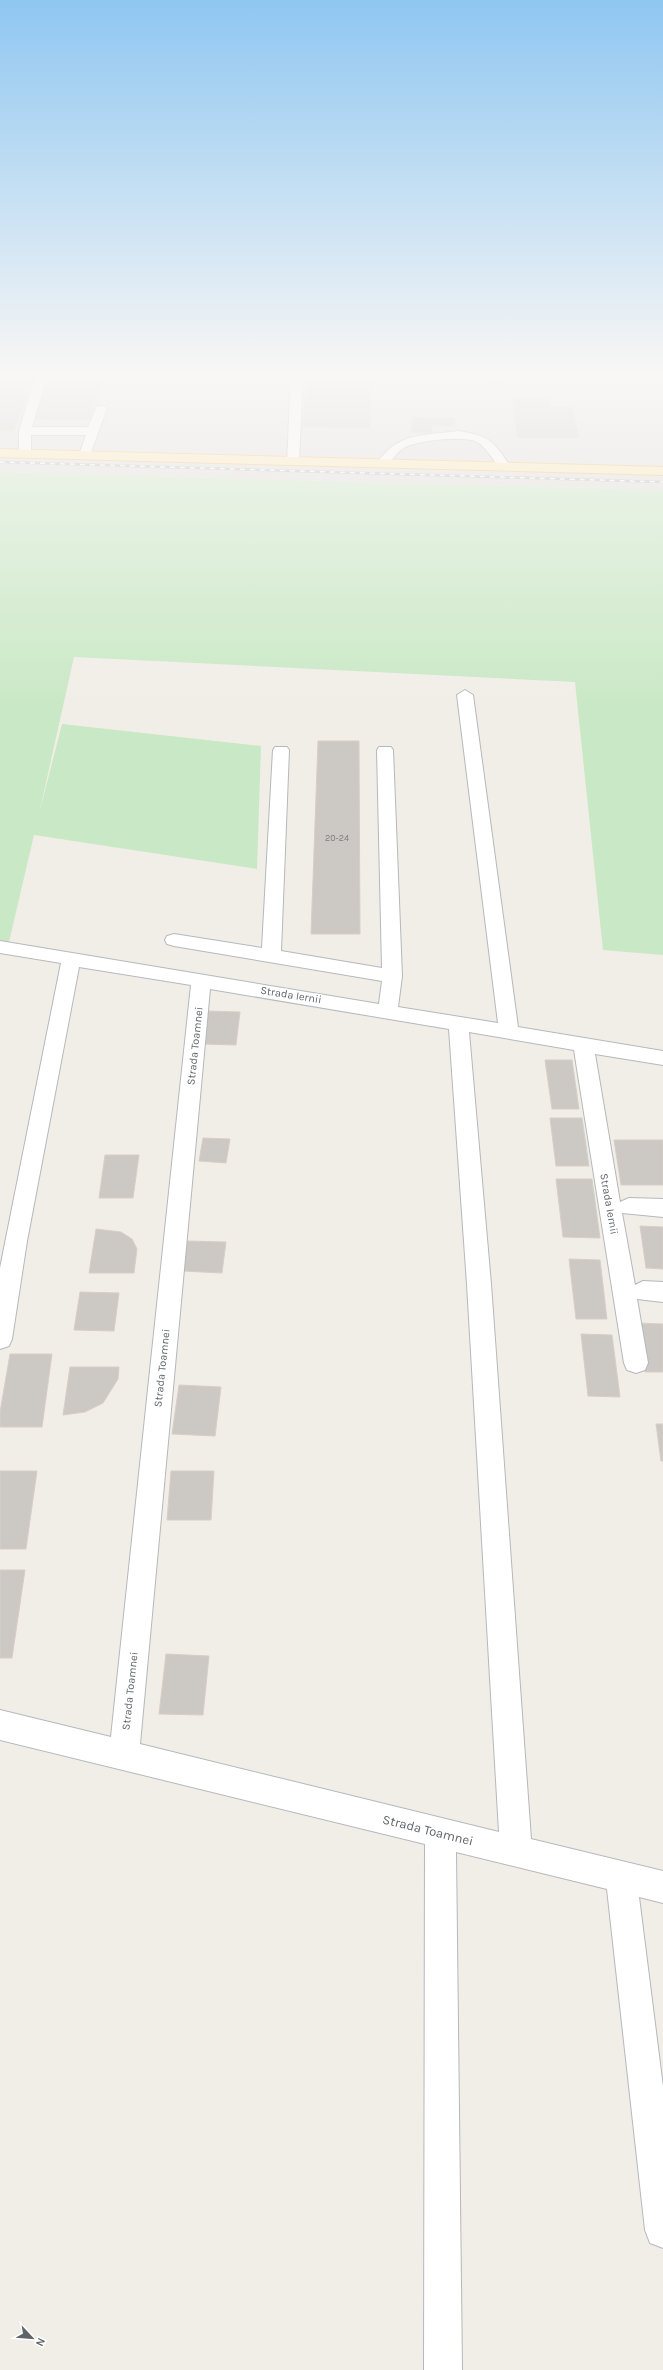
<svg xmlns="http://www.w3.org/2000/svg" width="663" height="2370" font-family="Karla,sans-serif">
  <style>
    .industrial { fill: #e0ddda }
    .green { fill: #c9e8c5 }
    .building { fill: #ccc9c5; stroke: #d6cfc6 }
    .lines { fill: none; stroke-linecap: round; stroke-linejoin: round }
    .minor-casing { stroke: #b5b8bc; stroke-width: 2 }
    .major-casing { stroke: #f2b860; stroke-width: 2 }
    .minor { fill: #fff; fill-rule: evenodd }
    .major { fill: #ffe9af; fill-rule: evenodd }
    .rail-casing { stroke: #b6b7b8; stroke-width: 2.5 }
    .rail { stroke: #fff; stroke-width: 1.5; stroke-dasharray: 5; stroke-linecap: butt }
    .labels { text-anchor: middle; dominant-baseline: central; stroke-width: 3; stroke-linejoin: round; paint-order: stroke }
    .number-label { font-size: 9px; fill: #7a7d7f }
    .street-label { font-size: 11px; fill: #5f6468; stroke: #fff }
    .near-street-label { font-size: 13px; fill: #5f6468; stroke: #fff }
  </style>
  <rect width="100%" height="100%" fill="#f1eee8"/>
  <path class="industrial" d="M0 377H663V490L0 472Z"/>
  <path class="green" d="M0 472 663 490V955L603 950 575 682 74 657 39 814 62 724 261 746 257 869 34 835 9 942 0 940Z"/>
  <path class="building" d="M0 377H34L14 431H0Z
    M47 377H103L90 420 32 419Z
    M307 377H370V428L302 427Z
    M490 377H500L501 382H491Z
    M512 399H549L550 407H573L579 438H517Z
    M412 417 454 418 455 426H432V433H411Z
    M318 741H359L360 934H311Z
    M208 1011 240 1012 236 1045 202 1044Z
    M545 1060H572L579 1109H552Z
    M550 1118H582L589 1166H556Z
    M203 1138 230 1139 226 1163 199 1161Z
    M614 1140H663V1185H621Z
    M105 1155H139L133 1198H99Z
    M556 1179H592L600 1238 563 1237Z
    M640 1226 663 1227V1269L646 1268Z
    M96 1229 121 1232 132 1239 137 1249 134 1273H89Z
    M187 1241 226 1242 222 1273 183 1271Z
    M569 1259 600 1260 607 1319H576Z
    M80 1292 119 1293 114 1331 74 1330Z
    M637 1323 663 1324V1372H645Z
    M581 1334 612 1335 620 1397 588 1396Z
    M10 1354H52L42 1427H0V1412Z
    M70 1367H119L118 1379 103 1403 85 1412 63 1415Z
    M179 1385 221 1387 215 1436 172 1434Z
    M656 1424H663V1461H661Z
    M0 1471H37L26 1549H0Z
    M171 1471H214L211 1520H167Z
    M0 1570H25L12 1658H0Z
    M166 1654 209 1656 203 1715 159 1714Z"/>
  <g class="lines">
    <defs>
      <path id="minor" d="M35 377H47L32 427H88L97 406H105L107 408 89 458H81L79 455 86 435H31V453L25 457 19 453V431Z
        M291 377H303L299 461 293 465 287 461Z
        M459 431C490 436 493 441 511 467L509 470H501C494 461 486 447 477 442 464 435 423 441 410 445 400 448 393 458 387 466H379L377 463C399 431 424 436 459 431Z
        M465 690 473 695 518 1027 663 1051V1065L595 1054 620 1202 629 1198 663 1199V1217L622 1213 635 1285 643 1281 663 1282V1302L637 1299 648 1363 645 1370 636 1373 627 1370 624 1363 574 1050 469 1032 491 1284 531 1839 663 1871V1903L639 1897 663 2087V2248L650 2243 645 2230 607 1889 456 1852 462 2370H424L425 1844 0 1740V1710L111 1737 191 985 79 967 27 1241 12 1339 9 1346 0 1349V1268L61 963 0 953V941L379 1004 382 981 174 946 167 944 165 940 167 936 174 934 262 948 273 750 275 747H287L289 750 281 951 382 968 377 750 379 747H391L393 750 402 976 398 1007 498 1023 457 695ZM210 989 449 1029 467 1284 499 1832 140 1744Z"/>
      <path id="major" d="M0 449 663 467V475L0 457Z"/>
    </defs>
    <use href="#minor" class="minor-casing"/>
    <use href="#major" class="major-casing"/>
    <use href="#minor" class="minor"/>
    <use href="#major" class="major"/>
    <defs>
      <path id="rail" d="M0 462 663 482"/>
    </defs>
    <use href="#rail" class="rail-casing"/>
    <use href="#rail" class="rail"/>
  </g>
  <linearGradient id="sky" x2="0" y2="1"><stop stop-color="#8fc7f1"/><stop offset="0.53" stop-color="#f9f7f5"/><stop offset="1" stop-color="#f9f7f5" stop-opacity="0"/></linearGradient>
  <rect width="663" height="709" fill="url(#sky)"/>
  <g class="labels">
    <g class="number-label">
      <text x="337" y="838">20-24</text>
    </g>
    <g class="street-label">
      <text transform="translate(291 995) rotate(9)">Strada Iernii</text>
      <text transform="translate(195 1046) rotate(-84)">Strada Toamnei</text>
      <text transform="translate(609 1204) rotate(80)">Strada Iernii</text>
      <text transform="translate(162 1368) rotate(-84)">Strada Toamnei</text>
      <text transform="translate(130 1691) rotate(-84)">Strada Toamnei</text>
    </g>
    <g class="near-street-label">
      <text transform="translate(428 1830) rotate(14)">Strada Toamnei</text>
    </g>
  </g>
  <g transform="translate(32 2338) rotate(116)" stroke="#ffffff" stroke-width="3" paint-order="stroke">
  <path d="M0-3L7 15L0 10L-7 15Z" fill="#5f6468"/>
  <text y="-6" font-size="11" font-weight="bold" text-anchor="middle" fill="#5f6468">N</text>
  </g>
</svg>
